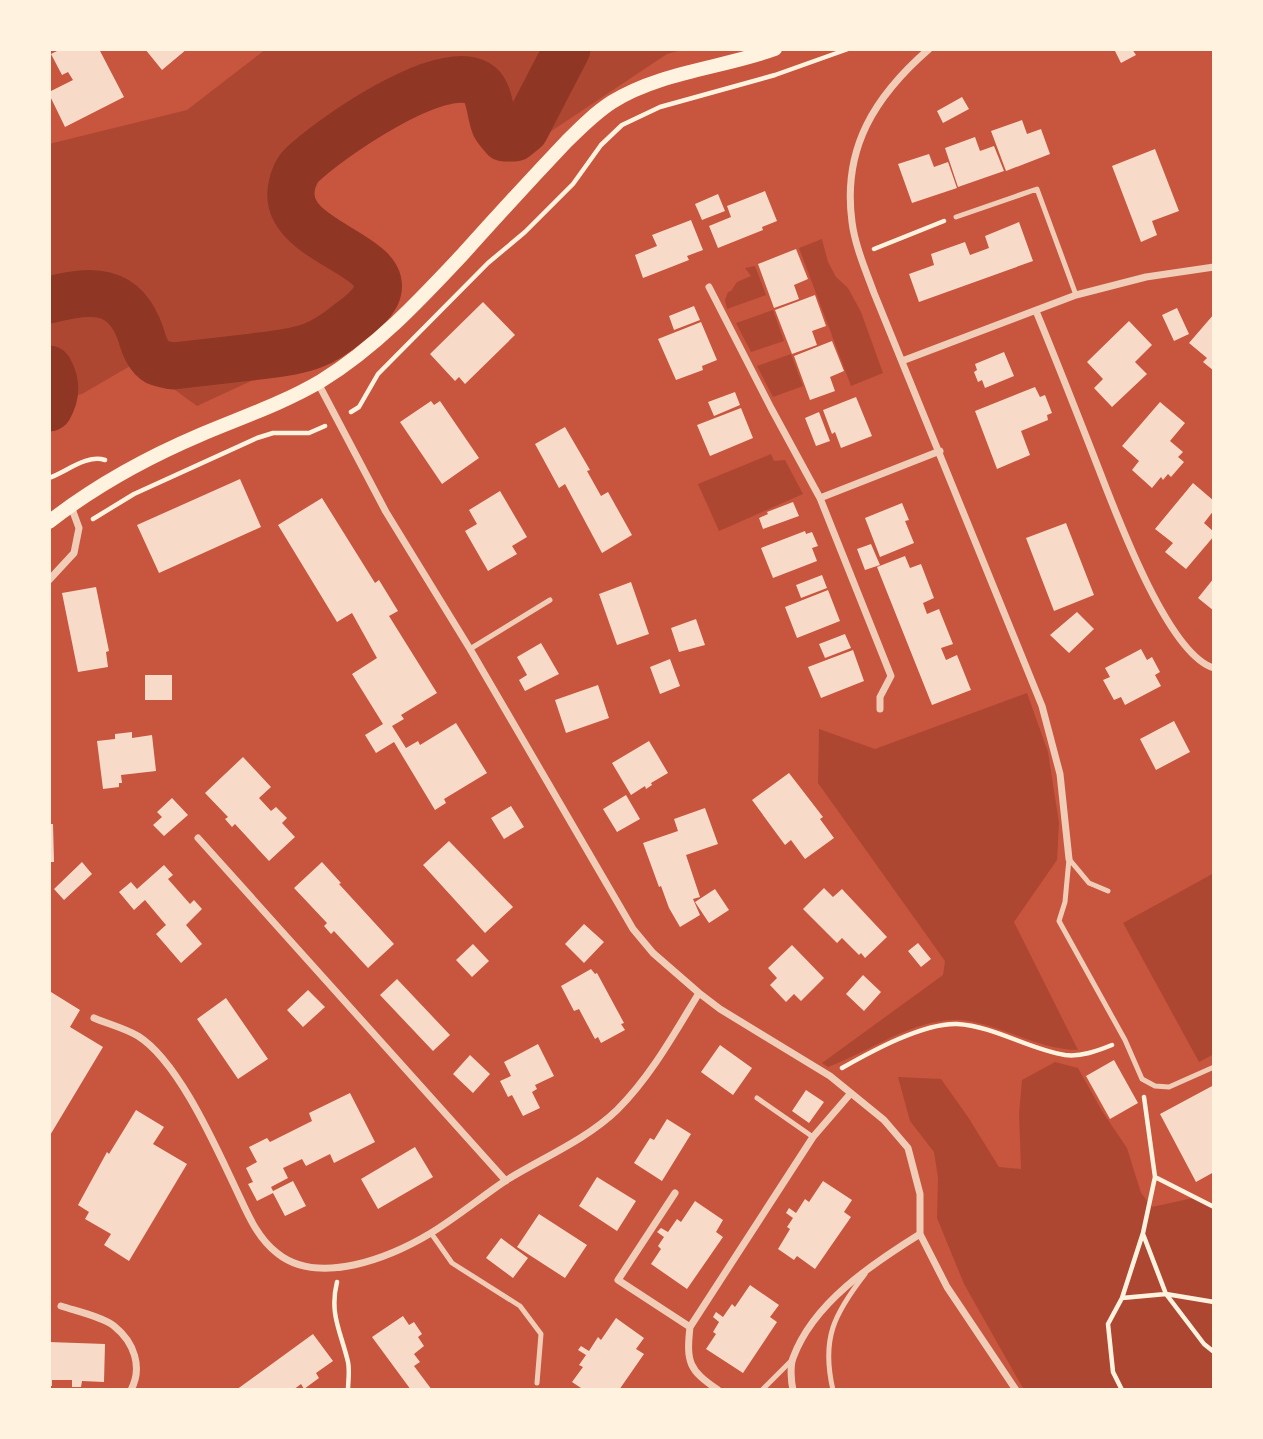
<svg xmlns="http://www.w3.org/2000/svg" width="1263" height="1439" font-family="Roboto,sans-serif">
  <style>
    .green { fill: #ae4732 }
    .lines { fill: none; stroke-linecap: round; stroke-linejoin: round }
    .river { stroke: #8f3625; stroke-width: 47 }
    .building { fill: #f7dbc8 }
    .path { stroke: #fff3e0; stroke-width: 4.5 }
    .service { stroke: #f1ccb7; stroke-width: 5 }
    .minor { stroke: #f1ccb7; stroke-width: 7 }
    .secondary { stroke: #fff3e0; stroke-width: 14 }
  </style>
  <rect width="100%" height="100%" fill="#c8553d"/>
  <path class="green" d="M266 49H685L667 54 526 148C515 143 502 140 496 128 488 114 493 88 474 82 434 67 353 125 322 149 314 155 302 162 298 170 292 180 289 195 293 206 308 246 367 246 379 287L301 358 197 406 137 362 82 394 49 401V144L187 110Z
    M822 239 828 262 836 277 848 288 861 312 883 373 851 386 799 248Z
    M755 266 766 295 727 309 725 300 728 292 731 291 737 282 751 276 745 268Z
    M773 310 784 341 751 352 736 323Z
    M791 354 803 386 773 397 757 366Z
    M771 454 774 461 785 460 803 494 719 531 698 484Z
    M1027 693 1048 752 1059 823 1057 860 1014 922 1078 1050C1043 1050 1008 1029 974 1022 922 1011 875 1050 828 1067L822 1063 943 975 945 961 818 783 819 729 875 749Z
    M1214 873V1054L1199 1062 1123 923Z
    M1055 1062 1078 1068 1102 1111 1127 1148 1141 1193 1152 1207 1193 1198 1214 1205V1390H1024L964 1284 937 1218 938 1178 934 1152 910 1121 898 1077 941 1079 968 1117 999 1167 1021 1169 1019 1114 1022 1080Z"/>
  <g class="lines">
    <path class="river" d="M49 300C92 289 125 287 141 335 144 345 148 357 157 362 162 364 168 365 173 366 199 363 226 360 252 357 273 354 294 353 314 345 327 340 339 331 350 322 360 315 370 307 376 296 397 253 278 243 292 185 293 179 297 170 301 166 327 140 441 61 477 83 491 91 489 112 495 126 497 130 501 134 504 138H515L525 130 567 49
      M49 369C57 383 57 394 49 408"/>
  </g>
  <path class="building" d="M61 49H99L124 97 65 127 49 94V92L73 80 68 72 62 75 51 54Z
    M145 49H187L162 70Z
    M1114 49H1132L1136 55 1121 63Z
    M962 97 969 109 943 123 937 111Z
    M1022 120 1027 134 1041 129 1050 154 1006 171 991 131Z
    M975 137 980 151 994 146 1004 171 958 187 945 148Z
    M1155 149 1179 211 1152 221 1157 235 1141 242 1112 166Z
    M929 154 934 167 948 162 957 188 912 203 898 164Z
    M765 191 777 221 762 227 763 230 718 248 709 226 731 217 727 206Z
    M718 194 725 211 702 220 695 204Z
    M691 220 703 250 687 256 689 260 643 278 635 255 657 246 652 235Z
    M1019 222 1033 261 919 302 909 274 934 265 931 254 965 242 970 255 989 248 985 236Z
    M796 249 808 279 794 285 799 299 774 308 758 264Z
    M815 295 826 326 812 331 817 345 792 354 775 310Z
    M483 302 515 335 465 384 459 377 455 381 430 354Z
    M694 306 700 320 674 330 669 316Z
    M1177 308 1189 334 1174 341 1162 315Z
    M1214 314V371L1203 362 1207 358 1189 343Z
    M1129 321 1152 345 1135 362 1147 374 1112 407 1094 388 1103 379 1087 362Z
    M701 322 717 360 702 366 703 370 676 380 658 339Z
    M832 341 844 371 830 377 835 391 810 400 794 356Z
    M1004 352 1014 376 985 388 982 380 978 382 974 372 977 370 975 364Z
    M1035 387 1040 397 1045 395 1052 413 1047 415 1048 420 1021 431 1030 455 997 469 975 411Z
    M735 392 740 405 714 416 708 402Z
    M856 397 872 436 841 448 835 432 832 434 823 410Z
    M431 401 434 405 440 401 479 458 442 484 400 422Z
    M1160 402 1185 423 1170 441 1183 452 1178 457 1184 462 1171 477 1168 474 1163 480 1161 477 1152 488 1132 470 1139 461 1122 446Z
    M741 408 753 438 710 456 697 425Z
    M819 412 830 441 816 446 805 418Z
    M565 427 590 470 587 471 601 496 608 492 632 535 602 553 565 484 559 488 535 444Z
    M240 479 261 527 159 573 137 525Z
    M1193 483 1214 501V510L1204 523 1214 532V536L1186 569 1165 552 1173 543 1155 529Z
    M500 491 527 537 512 546 517 554 488 571 465 531 477 524 469 510Z
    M322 498 375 583 379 580 398 611 389 616 437 693 401 715 404 719 392 726 406 748 418 741 420 745 456 723 487 773 444 799 446 803 435 810 394 742 376 753 365 735 383 724 352 674 377 658 352 613 337 622 278 525Z
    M793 502 799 516 763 529 759 518 768 514 767 512Z
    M902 503 909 520 905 521 914 543 880 557 865 518Z
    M1066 523 1094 595 1054 611 1026 538Z
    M805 531 806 534 812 532 818 546 812 548 817 561 773 578 761 548Z
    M871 544 880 565 865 570 857 549Z
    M905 556 910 568 921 564 934 598 923 603 927 614 939 609 953 644 941 648 946 660 957 655 971 690 932 705 877 567Z
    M822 575 827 588 801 598 796 585Z
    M1214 578V611L1198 598Z
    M631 582 649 634 617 645 599 594Z
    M96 587 109 651 106 652 108 667 78 672 62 593Z
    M828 590 840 621 797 638 785 607Z
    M1077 612 1094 629 1069 653 1050 635Z
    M696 619 705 645 679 652 671 628Z
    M845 634 851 648 825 658 819 644Z
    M541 643 559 674 525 691 519 680 527 675 517 657Z
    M1141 649 1147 660 1152 657 1160 672 1155 675 1161 686 1125 705 1121 697 1114 700 1103 680 1110 677 1105 668Z
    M853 650 864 681 821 698 808 667Z
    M670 659 680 686 660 694 650 667Z
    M145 675H172V700H145Z
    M598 685 609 718 566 733 555 700Z
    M1174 721 1190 752 1156 770 1140 739Z
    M132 732V738L152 735 156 771 121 775 122 783H119V787L103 789 97 741 115 739V734Z
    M649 741 668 773 651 783 652 785 646 789 645 786 631 795 612 763Z
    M243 757 271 787 259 798 271 811 276 807 287 818 282 823 295 837 269 861 235 824 232 827 225 819 228 817 205 793Z
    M789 773 823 817 820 819 834 838 805 859 791 840 785 845 752 800Z
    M626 795 640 819 617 832 603 809Z
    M172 798 188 815 164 836 153 825 162 817 157 812Z
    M511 806 524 827 504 839 491 818Z
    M705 808 718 844 686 855 700 897 693 899 700 915 680 927 669 908 661 886 659 887 643 843 678 831 674 819Z
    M49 824H53L54 862H49Z
    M449 841 513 907 485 933 423 865Z
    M82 862 92 874 64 900 54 889Z
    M322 862 341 883 339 884 394 944 368 968 334 931 331 934 324 926 327 923 294 888Z
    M164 865 173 875 168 879 190 904 194 900 202 909 186 925 202 944 181 963 156 934 166 925 155 912 145 900 134 910 119 892 131 882 137 889Z
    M824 888 833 897 842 889 887 937 865 958 861 953 859 955 842 938 837 943 803 909Z
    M715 889 729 910 709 923 695 902Z
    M584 924 604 942 584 963 565 944Z
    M918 943 931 959 921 967 908 951Z
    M473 944 489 961 472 977 456 960Z
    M792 945 824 978 801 1001 794 994 786 1002 770 985 777 978 768 968Z
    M591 969 595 974 597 973 624 1023 621 1024 625 1030 601 1043 598 1037 595 1039 579 1009 574 1011 561 986Z
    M863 975 881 992 864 1011 846 994Z
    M397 979 450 1035 433 1051 380 995Z
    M308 990 325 1007 303 1027 287 1010Z
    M51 992 80 1010 70 1027 103 1047 49 1137V996Z
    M226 998 268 1059 238 1079 197 1019Z
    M538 1044 554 1076 535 1085 537 1089 532 1092 540 1108 523 1116 512 1095 508 1097 500 1081 511 1076 504 1062Z
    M720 1045 752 1068 733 1095 701 1072Z
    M470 1055 490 1074 473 1093 453 1074Z
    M1114 1060 1138 1103 1110 1119 1086 1076Z
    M1214 1085V1172L1196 1182 1160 1114Z
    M806 1090 824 1102 809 1123 792 1111Z
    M350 1093 375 1142 334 1163 330 1154 306 1166 302 1159 283 1168 288 1178 271 1187 273 1191 293 1181 306 1206 285 1216 273 1193 257 1201 248 1184 253 1182 246 1168 257 1162 249 1147 267 1138 270 1142 312 1121 309 1113Z
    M136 1110 164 1127 153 1144 187 1164 129 1261 104 1245 111 1234 85 1219 89 1212 78 1205 107 1152 109 1154Z
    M667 1119 691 1134 662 1181 634 1163 650 1138 654 1140Z
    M415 1147 433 1177 378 1209 361 1179Z
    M597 1177 636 1201 617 1231 579 1206Z
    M823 1181 852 1200 844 1212 851 1217 815 1269 797 1256 794 1260 778 1249 790 1229 787 1227 793 1218 786 1213 789 1208 796 1213 805 1199 809 1202Z
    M695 1201 723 1220 716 1232 723 1237 687 1289 651 1264 661 1249 658 1246 664 1237 657 1232 661 1228 668 1232 677 1219 681 1222Z
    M539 1214 587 1245 565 1278 517 1247Z
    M501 1238 528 1258 513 1278 486 1258Z
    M750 1285 779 1305 770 1317 777 1322 743 1373 706 1349 716 1334 713 1332 719 1322 713 1317 716 1312 723 1317 732 1304 735 1307Z
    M403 1316 409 1325 414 1322 422 1334 418 1337 424 1346 414 1354 420 1362 414 1366 432 1390H411L372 1337Z
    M616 1318 644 1338 636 1349 644 1354 619 1390H584L572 1382 583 1367 579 1365 586 1355 578 1350 581 1346 589 1351 598 1337 601 1340Z
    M313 1334 333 1361 316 1373 319 1378 304 1389 301 1384 293 1390H236Z
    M49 1342 105 1344 104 1382 82 1381 81 1387H72V1380H52V1386H49Z"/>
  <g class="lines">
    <path class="path" d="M874 249 944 221
      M351 412 359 407 378 374 488 263 525 232 573 184 601 145 622 125 660 107 775 75 848 49
      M49 478C66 472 87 454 105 460
      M93 519 134 494 257 438 273 433H309L325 426
      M842 1068C872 1051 923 1023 957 1024 994 1026 1028 1049 1065 1055 1081 1057 1097 1051 1112 1045
      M1155 1177 1214 1207
      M1143 1234 1166 1294 1204 1344 1214 1352
      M337 1282C329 1314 341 1332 348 1362 350 1371 348 1381 348 1390
      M1122 1298 1166 1294 1214 1302
      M1122 1390 1113 1372 1108 1324 1122 1298 1143 1233 1155 1177 1144 1097"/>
    <path class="service" d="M956 217 1037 189 1076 295
      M470 649 550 600
      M1069 859 1065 902 1059 921 1125 1040 1142 1079 1155 1086 1169 1087 1214 1067
      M1069 859 1089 883 1108 891
      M757 1098 813 1137
      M431 1233 452 1263 520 1306 541 1334 537 1383
      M762 1390 792 1360
      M833 1390C821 1339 834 1314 865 1274"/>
    <path class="minor" d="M929 49C875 96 842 148 852 222 855 246 866 271 874 293L1042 706 1060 774 1069 859
      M709 287 771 408 820 498 891 676 880 697V709
      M1036 311C1055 357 1073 403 1091 449 1110 497 1165 654 1214 668
      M902 361 1076 295 1146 277 1214 267
      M318 383 386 512 470 649 633 929 653 953 699 993 720 1009 830 1076 884 1120 908 1148 920 1194V1234C872 1264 813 1303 793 1358 790 1366 791 1381 793 1390
      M820 498 940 451
      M49 580 74 553 79 528 71 506
      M198 838 506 1181
      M94 1018C108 1024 124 1028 138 1036 178 1061 215 1145 235 1187 246 1210 256 1237 277 1253 319 1287 391 1257 431 1233 457 1217 480 1198 505 1181 542 1158 586 1140 617 1110 651 1076 674 1034 699 993
      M675 1193 618 1280 690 1327C686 1363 689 1370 718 1390
      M920 1234 947 1287 1016 1390
      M61 1306C76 1311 103 1317 114 1326 134 1342 143 1367 131 1390
      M690 1327 813 1137 851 1093"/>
    <path class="secondary" d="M49 522C95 486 146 458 200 435 240 418 284 403 321 381 376 347 419 301 463 254 497 216 532 178 567 141 581 127 595 113 612 102 660 72 722 68 775 49"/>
  </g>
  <rect width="1263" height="1439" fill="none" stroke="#fff3e0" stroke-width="102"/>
</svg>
